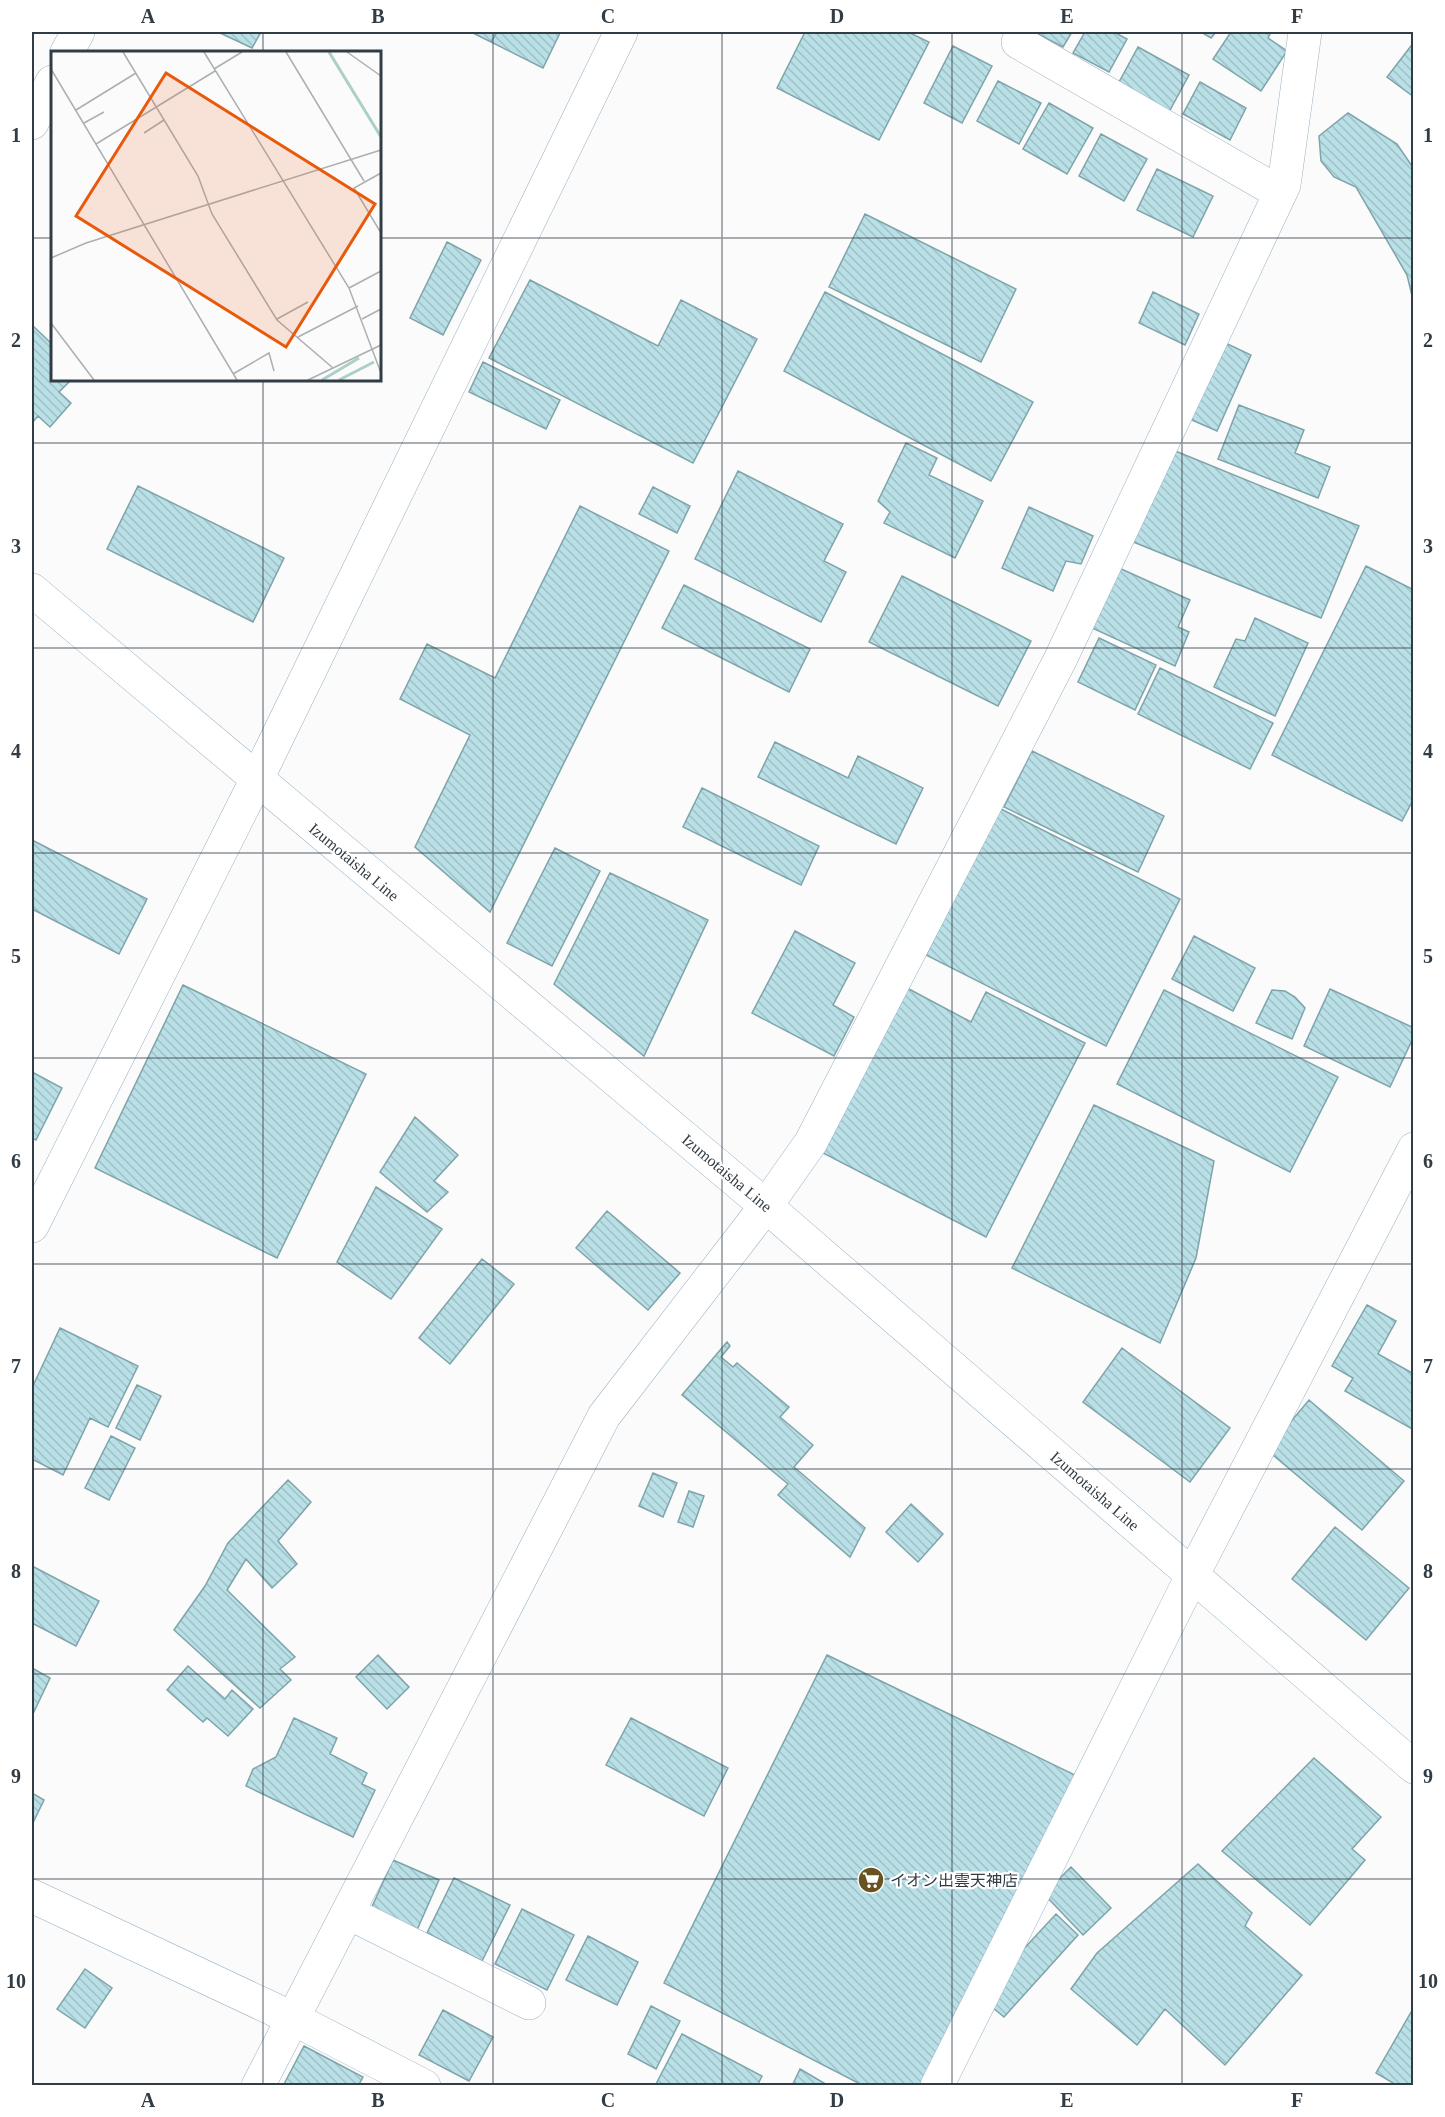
<svg xmlns="http://www.w3.org/2000/svg" width="1445" height="2117" font-family="'Times New Roman','Noto Sans JP',serif">
  <style>
    .building { fill: url(#building-back-hatch); stroke: #7ea4aa; stroke-width: 1.5 }
    .lines { fill: none; stroke-linecap: round; stroke-linejoin: round }
    .minor-casing { stroke: #97b2c6; stroke-width: 34 }
    .primary-casing { stroke: #97b2c6; stroke-width: 34 }
    .minor { stroke: #fff; stroke-width: 33 }
    .primary { stroke: #fff; stroke-width: 33 }
    .grid { fill: none; stroke: #313c45; stroke-width: 1.5; stroke-opacity: 0.55 }
    .labels { text-anchor: middle; dominant-baseline: central; stroke-width: 4.5; stroke-linejoin: round; paint-order: stroke }
    .street-label { font-size: 16px; fill: #313c45; stroke: #fff }
    .poi-label { font-size: 16px; fill: #313c45; stroke: #fff; text-anchor: start }
    .inset-river { fill: none; stroke: #abd0c7; stroke-width: 3 }
    .inset-road { fill: none; stroke: #aaafb2; stroke-width: 1.5 }
    .view { fill: #e8590c; fill-opacity: 0.15; stroke: #e8590c; stroke-width: 3 }
    .inset-edge { fill: none; stroke: #313c45; stroke-width: 3 }
    .neatline { fill: none; stroke: #313c45; stroke-width: 2 }
    .grid-label { font-size: 20px; text-anchor: middle; font-weight: bold; fill: #313c45 }
  </style>
  <defs>
    <pattern id="building-back-hatch" width="6" height="6" patternUnits="userSpaceOnUse" patternTransform="scale(1.5)"><rect width="6" height="6" fill="#b9e0e6"/><path d="M-1 5l2 2M0 0l6 6M5-1l2 2" fill="none" stroke="#a0c1c7"/></pattern>
  </defs>
  <rect width="100%" height="100%" fill="#fbfbfb"/>
  <path class="building" d="M218 32H261L252 48Z
    M471 32H497L491 42Z
    M497 32H556L560 33 543 68 491 42Z
    M805 32H908L929 42 879 140 777 88Z
    M1034 32H1072L1063 47Z
    M1085 32H1114L1127 39 1109 72 1073 53Z
    M1201 32H1216L1211 38Z
    M1231 32H1271L1268 38 1287 51 1261 91 1213 59Z
    M953 46 992 66 962 123 924 103Z
    M1411 46 1414 47V97L1387 77Z
    M1138 47 1189 75 1169 112 1118 84Z
    M998 81 1041 103 1019 144 977 121Z
    M1200 82 1246 108 1230 140 1183 114Z
    M1049 103 1093 128 1067 174 1023 149Z
    M1348 113 1397 144 1414 169V304L1407 275 1356 187 1334 177 1321 161 1319 136Z
    M1101 134 1147 159 1124 201 1079 176Z
    M1157 169 1213 196 1193 237 1137 210Z
    M865 214 1016 289 981 362 829 287Z
    M447 242 481 260 443 335 410 318Z
    M530 280 658 346 681 300 757 339 693 463 489 358Z
    M825 292 1033 402 991 481 784 371Z
    M1153 292 1199 314 1185 345 1139 323Z
    M32 325 52 344V380H71L59 392 71 403 50 427 38 416 32 423Z
    M1217 339 1251 355 1217 431 1183 416Z
    M483 362 560 400 546 429 469 392Z
    M1239 405 1304 430 1295 453 1330 467 1318 498 1218 459Z
    M906 443 937 458 929 475 983 501 955 558 884 523 890 512 878 501Z
    M1168 448 1359 526 1321 618 1131 541Z
    M738 471 843 524 824 561 846 572 821 622 695 559Z
    M138 486 284 558 253 622 107 549Z
    M653 487 690 506 677 533 639 514Z
    M580 506 669 551 490 912 415 847 470 735 400 699 427 644 495 678Z
    M1029 507 1093 536 1081 564 1066 561 1053 591 1002 568Z
    M1366 566 1414 590V798L1402 821 1272 755Z
    M1119 568 1190 600 1178 627 1189 632 1175 666 1092 628Z
    M902 576 1031 641 998 706 869 642Z
    M684 585 810 649 789 692 662 628Z
    M1255 618 1308 643 1275 716 1214 687 1236 639 1245 641Z
    M1099 638 1156 665 1135 710 1078 682Z
    M1160 668 1273 723 1250 769 1138 714Z
    M775 742 848 778 858 756 923 788 896 844 758 777Z
    M1032 751 1164 816 1138 872 1004 807Z
    M702 788 819 846 801 885 683 827Z
    M999 808 1180 899 1106 1046 926 955Z
    M32 840 147 899 119 954 32 909Z
    M555 848 600 871 552 966 507 943Z
    M610 873 708 920 644 1056 554 984Z
    M795 931 855 963 833 1005 854 1017 834 1056 752 1013Z
    M1194 936 1255 968 1233 1011 1172 979Z
    M183 985 366 1074 277 1258 95 1168Z
    M907 988 971 1022 986 992 1085 1043 986 1237 823 1153Z
    M1330 989 1414 1028V1036L1390 1087 1304 1046Z
    M1164 990 1338 1077 1290 1172 1117 1084Z
    M1272 990 1285 991 1295 997 1305 1008 1292 1039 1256 1023Z
    M32 1072 62 1088 36 1140 32 1138Z
    M1094 1105 1214 1161 1196 1258 1160 1343 1012 1268Z
    M415 1117 458 1155 434 1181 448 1192 427 1212 380 1172Z
    M376 1187 442 1229 391 1299 337 1262Z
    M607 1211 680 1273 648 1310 576 1248Z
    M482 1259 514 1284 450 1364 419 1338Z
    M1367 1305 1396 1321 1378 1354 1414 1374V1430L1345 1391 1353 1378 1332 1366Z
    M60 1328 138 1366 108 1427 90 1418 63 1475 32 1459V1388Z
    M727 1342 730 1346 721 1357 733 1367 737 1363 789 1407 780 1417 813 1445 794 1467 865 1528 850 1557 778 1495 788 1484 682 1395Z
    M1122 1348 1230 1428 1190 1482 1083 1402Z
    M137 1385 161 1396 140 1440 116 1428Z
    M1309 1400 1404 1481 1362 1530 1267 1450Z
    M111 1436 135 1448 109 1500 85 1488Z
    M653 1473 677 1483 663 1517 639 1506Z
    M288 1480 311 1502 278 1541 297 1564 272 1588 246 1559 227 1590 295 1657 280 1669 291 1680 260 1708 174 1630 205 1586 228 1543Z
    M689 1491 704 1496 693 1527 678 1522Z
    M911 1504 943 1534 918 1562 886 1532Z
    M1335 1527 1409 1588 1366 1640 1292 1579Z
    M32 1566 99 1601 76 1646 32 1623Z
    M378 1655 409 1687 387 1709 356 1677Z
    M827 1655 1077 1776 924 2086H864L664 1983Z
    M188 1666 225 1699 232 1690 253 1709 228 1736 207 1718 203 1722 167 1690Z
    M32 1668 50 1678 32 1716Z
    M294 1718 337 1738 330 1754 367 1773 362 1784 375 1790 353 1837 246 1786 253 1769 276 1757Z
    M631 1718 728 1768 704 1816 606 1765Z
    M1314 1758 1381 1817 1352 1849 1365 1860 1310 1925 1222 1851Z
    M32 1793 44 1800 32 1825Z
    M393 1860 439 1880 417 1930 371 1909Z
    M1198 1864 1252 1913 1245 1926 1302 1975 1225 2065 1165 2009 1137 2045 1071 1989 1097 1953Z
    M1071 1867 1111 1908 1083 1935 1044 1894Z
    M454 1878 510 1905 482 1961 427 1933Z
    M522 1909 574 1935 547 1990 495 1964Z
    M1056 1914 1078 1935 1004 2017 986 2002 1019 1954Z
    M588 1936 638 1962 617 2005 566 1980Z
    M85 1969 112 1988 85 2028 57 2009Z
    M651 2006 680 2021 656 2069 628 2054Z
    M1414 2007V2086H1398L1376 2073Z
    M443 2010 493 2037 469 2081 419 2055Z
    M682 2034 762 2076 757 2086 656 2084Z
    M304 2046 363 2077 358 2086H283Z
    M800 2069 829 2086H792Z"/>
  <g class="lines">
    <defs>
      <path id="minor" d="M1018 42 1280 193
        M67 52 78 32
        M32 123 52 82
        M32 1226 256 781 621 32
        M32 1896 292 2018 424 2086
        M349 1913 529 2003
        M258 2086 604 1416 766 1206 811 1142 1060 660 1284 185 1305 32
        M937 2086 1192 1576 1414 1149"/>
      <path id="primary" d="M32 590 766 1206 1414 1767"/>
    </defs>
    <use href="#minor" class="minor-casing"/>
    <use href="#primary" class="primary-casing"/>
    <use href="#minor" class="minor"/>
    <use href="#primary" class="primary"/>
  </g>
  <path class="grid" d="M263 32V52M493 32V2086M722 32V2086M952 32V2086M1182 32V2086M32 238H52M380 238H1414M263 380V2086M32 443H1414M32 648H1414M32 853H1414M32 1058H1414M32 1264H1414M32 1469H1414M32 1674H1414M32 1879H1414"/>
  <defs>
    <symbol id="supermarket-disc" viewBox="-11 -11 22 22"><circle r="9.5" fill="#695222" stroke="#fff"/><path d="M-6-5.5h2.5l.6 2H6L4.5 2H-2.5L-4.4-4H-6ZM-1.5 3.2a1.3 1.3 0 1 0 .1 0ZM3 3.2a1.3 1.3 0 1 0 .1 0Z" fill="#fff"/></symbol>
  </defs>
  <g fill-rule="evenodd">
    <use href="#supermarket-disc" x="856" y="1865" width="30" height="30"/>
  </g>
  <g class="labels">
    <g class="street-label">
      <text transform="translate(354 862) rotate(40)">Izumotaisha Line</text>
      <text transform="translate(727 1173) rotate(40)">Izumotaisha Line</text>
      <text transform="translate(1095 1491) rotate(41)">Izumotaisha Line</text>
    </g>
    <g class="poi-label">
      <text x="890" y="1880">イオン出雲天神店</text>
    </g>
  </g>
  <g transform="translate(51 51)">
    <rect width="330" height="330" fill="#fbfbfb"/>
    <path class="inset-river" d="M278 1 330 86M271 329 308 307M288 329 323 311"/>
    <path class="inset-road" d="M72 1 147 125 161 163 226 269 282 317M153 1 298 237 330 322M235 1 313 130M296 1 330 25M0 18 186 329M163 18 191 1M25 59 85 22M33 72 53 61M93 82 113 69M45 93 164 20M330 122 303 137 330 182M0 207 35 192 330 99M298 237 330 220M226 268 257 251M311 268 330 258M0 272 43 329M247 286 307 255M182 323 218 302 223 320M257 329 330 294"/>
    <path class="view" d="M115 22 324 153 235 296 25 165Z"/>
    <rect width="330" height="330" class="inset-edge"/>
  </g>
  <rect width="1445" height="2117" fill="none" stroke="#ffffff" stroke-width="66"/>
  <rect x="33" y="33" width="1379" height="2051" class="neatline"/>
  <g class="grid-label">
    <text x="148" y="23">A</text>
    <text x="378" y="23">B</text>
    <text x="608" y="23">C</text>
    <text x="837" y="23">D</text>
    <text x="1067" y="23">E</text>
    <text x="1297" y="23">F</text>
    <text x="16" y="142">1</text>
    <text x="1428" y="142">1</text>
    <text x="16" y="347">2</text>
    <text x="1428" y="347">2</text>
    <text x="16" y="553">3</text>
    <text x="1428" y="553">3</text>
    <text x="16" y="758">4</text>
    <text x="1428" y="758">4</text>
    <text x="16" y="963">5</text>
    <text x="1428" y="963">5</text>
    <text x="16" y="1168">6</text>
    <text x="1428" y="1168">6</text>
    <text x="16" y="1373">7</text>
    <text x="1428" y="1373">7</text>
    <text x="16" y="1578">8</text>
    <text x="1428" y="1578">8</text>
    <text x="16" y="1783">9</text>
    <text x="1428" y="1783">9</text>
    <text x="16" y="1988">10</text>
    <text x="1428" y="1988">10</text>
    <text x="148" y="2107">A</text>
    <text x="378" y="2107">B</text>
    <text x="608" y="2107">C</text>
    <text x="837" y="2107">D</text>
    <text x="1067" y="2107">E</text>
    <text x="1297" y="2107">F</text>
  </g>
</svg>
